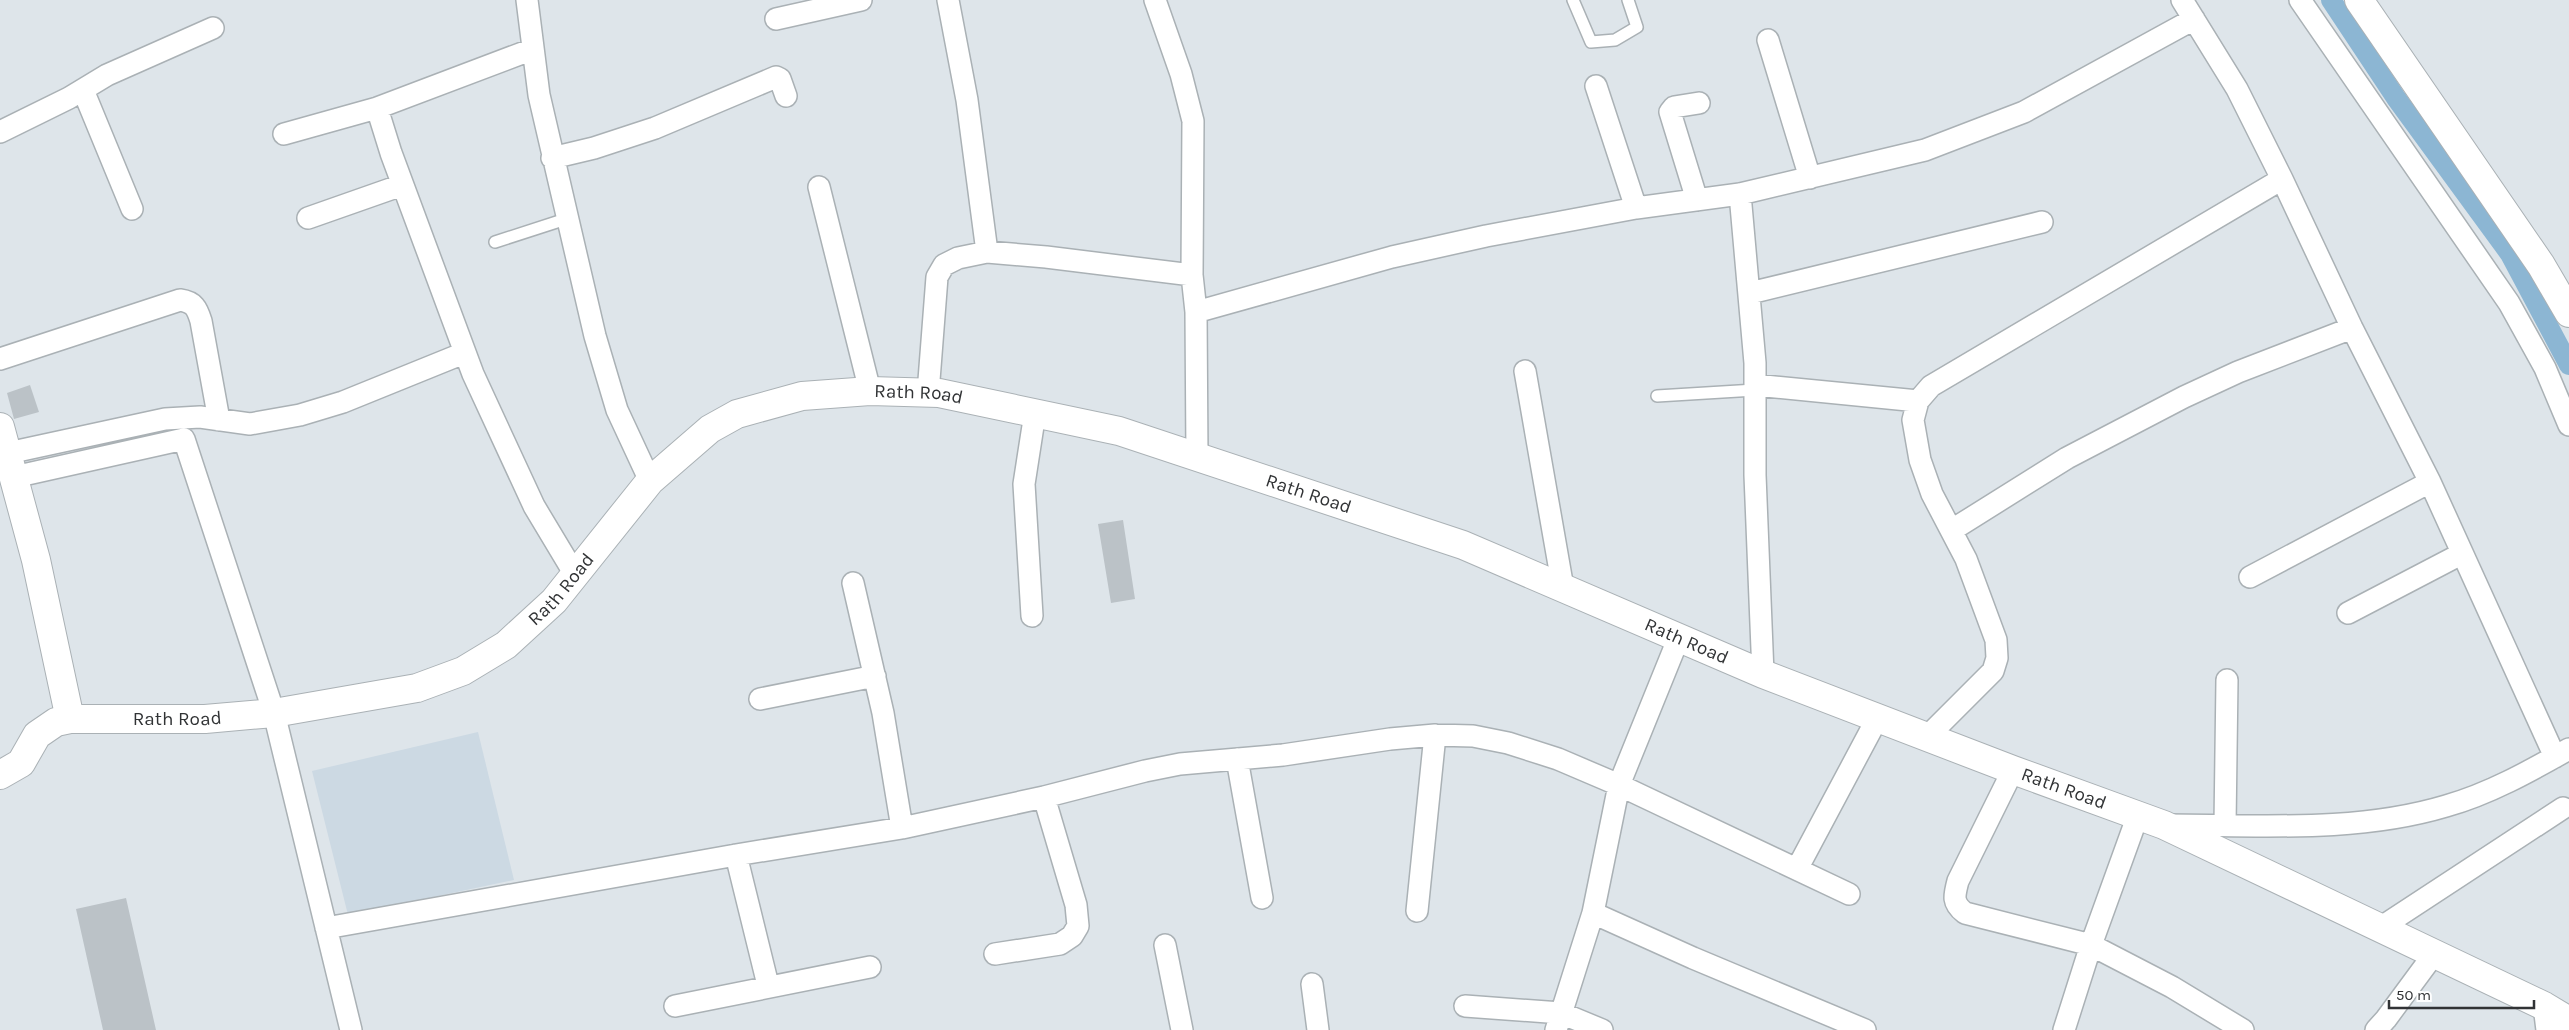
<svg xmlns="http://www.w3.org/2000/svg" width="2569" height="1030" font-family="Karla,sans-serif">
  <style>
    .built { fill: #ccd9e3 }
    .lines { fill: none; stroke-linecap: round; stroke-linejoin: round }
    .canal { stroke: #8cb6d3; stroke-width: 20 }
    .building { fill: #bbc2c7 }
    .service-casing { stroke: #aab1b5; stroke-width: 14 }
    .minor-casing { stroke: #aab1b5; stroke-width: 24 }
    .tertiary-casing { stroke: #aab1b5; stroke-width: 30 }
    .service { stroke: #fff; stroke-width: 11 }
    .minor { stroke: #fff; stroke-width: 21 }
    .tertiary { stroke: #fff; stroke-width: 28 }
    .labels { text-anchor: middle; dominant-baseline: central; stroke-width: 4; stroke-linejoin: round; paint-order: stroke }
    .street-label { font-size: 19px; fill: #313335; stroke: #fff }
  </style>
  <rect width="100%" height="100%" fill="#dee5ea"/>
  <path class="built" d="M478 732 514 880 348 915 312 771Z"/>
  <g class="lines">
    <path class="canal" d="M2331 0 2396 98 2510 254 2569 365"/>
  </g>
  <path class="building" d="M30 385 39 412 14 419 7 393Z
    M1123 520 1135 599 1111 603 1098 524Z
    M126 898 156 1030H103L76 909Z"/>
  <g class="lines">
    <defs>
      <path id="service" d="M1573 0 1591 42 1615 40 1637 27 1628 0
        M495 242 566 219
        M1657 396 1755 390"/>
      <path id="minor" d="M527 0 539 95 595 336 617 410 650 481
        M948 0 967 100 987 252
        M2182 0 2237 89 2282 179 2352 328 2430 482 2555 757
        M2300 0 2509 303 2545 368 2569 425
        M776 19 861 0
        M1768 40 1810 178
        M1596 86 1636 208
        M83 90 132 209
        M377 108 391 153 473 374 534 506 576 576
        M0 132 69 98 107 75 213 28
        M284 134 377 108 533 49
        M552 158 594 148 655 128 776 77 780 79 786 96
        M819 187 870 391
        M1740 194 1755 363V475L1763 674
        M1697 200 1670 112 1674 107 1699 103
        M308 218 402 185
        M1192 275 1196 312 1392 257 1486 236 1636 208 1740 194 1925 150 2024 112 2194 19
        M1750 293 2042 222
        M1196 312 1197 457
        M0 359 180 300C194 302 197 308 201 321L219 420
        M1525 371 1563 588
        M1755 385 1918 401
        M928 393 937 277 944 265 958 258 987 252 1046 257 1192 275 1193 121 1181 74 1155 0
        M8 453 165 419 200 417 250 424 300 415 343 402 464 353
        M14 477 184 439 274 713 351 1030
        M1952 530 2067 458 2184 397 2238 372 2352 328
        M2250 577 2430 482
        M853 583 883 713 902 828
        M2348 613 2461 554
        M1032 616 1024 484 1035 413
        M760 699 875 676
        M1928 736 1993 671 1997 658 1996 640 1966 559 1932 494 1920 460 1913 420 1918 401 1931 386 2282 179
        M1237 759 1262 898
        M2013 770 1958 881C1954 896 1952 903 1965 913L2091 945 2172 987 2243 1030
        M2167 825C2259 825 2356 833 2446 806 2489 794 2530 771 2569 749
        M2225 825 2227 680
        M736 855 768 985
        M1797 869 1878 717
        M1417 911 1435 735
        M1593 913 1693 958 1865 1030
        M326 928 736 855 902 828 1044 797 1145 771 1180 764 1283 755 1390 739 1435 735 1473 736 1508 743 1558 759 1619 785 1849 894
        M2380 928 2563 808
        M1165 945 1182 1030
        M995 954 1060 944 1072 936 1078 926 1076 905 1044 797
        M1312 984 1318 1030
        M675 1006 870 967
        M1465 1006 1561 1013 1602 1030
        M2544 1006 2547 1030
        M1556 1030 1593 913 1619 785 1679 637
        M2064 1030 2091 945 2138 815
        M2376 1030 2386 1019 2434 954"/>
      <g id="tertiary">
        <path d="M2359 0 2541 265 2569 313"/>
        <path d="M0 427 36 560 70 719"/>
        <path id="s1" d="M0 775 21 763 37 735 56 722 70 719H205L274 713 417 688 463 671 506 645 554 601 650 481 710 429 737 414 802 396 870 391 939 393 1119 431 1463 545 1763 674 2013 770 2164 825 2544 1006 2569 1021"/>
      </g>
    </defs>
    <use href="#service" class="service-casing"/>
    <use href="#minor" class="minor-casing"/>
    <use href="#tertiary" class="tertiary-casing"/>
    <use href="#service" class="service"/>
    <use href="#minor" class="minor"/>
    <use href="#tertiary" class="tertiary"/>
  </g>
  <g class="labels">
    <g class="street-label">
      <text stroke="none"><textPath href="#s1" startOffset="1056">Rath Road</textPath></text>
      <text stroke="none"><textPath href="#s1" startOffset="1460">Rath Road</textPath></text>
      <text stroke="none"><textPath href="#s1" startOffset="621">Rath Road</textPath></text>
      <text stroke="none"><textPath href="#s1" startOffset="1866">Rath Road</textPath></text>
      <text stroke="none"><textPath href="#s1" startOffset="201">Rath Road</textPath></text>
      <text stroke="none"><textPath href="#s1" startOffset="2271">Rath Road</textPath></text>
    </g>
  </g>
  <path d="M2389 1000v8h145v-8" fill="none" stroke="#313335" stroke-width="2.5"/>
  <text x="2396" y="1000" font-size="15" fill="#313335" stroke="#ffffff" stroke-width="4" paint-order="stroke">50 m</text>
</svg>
